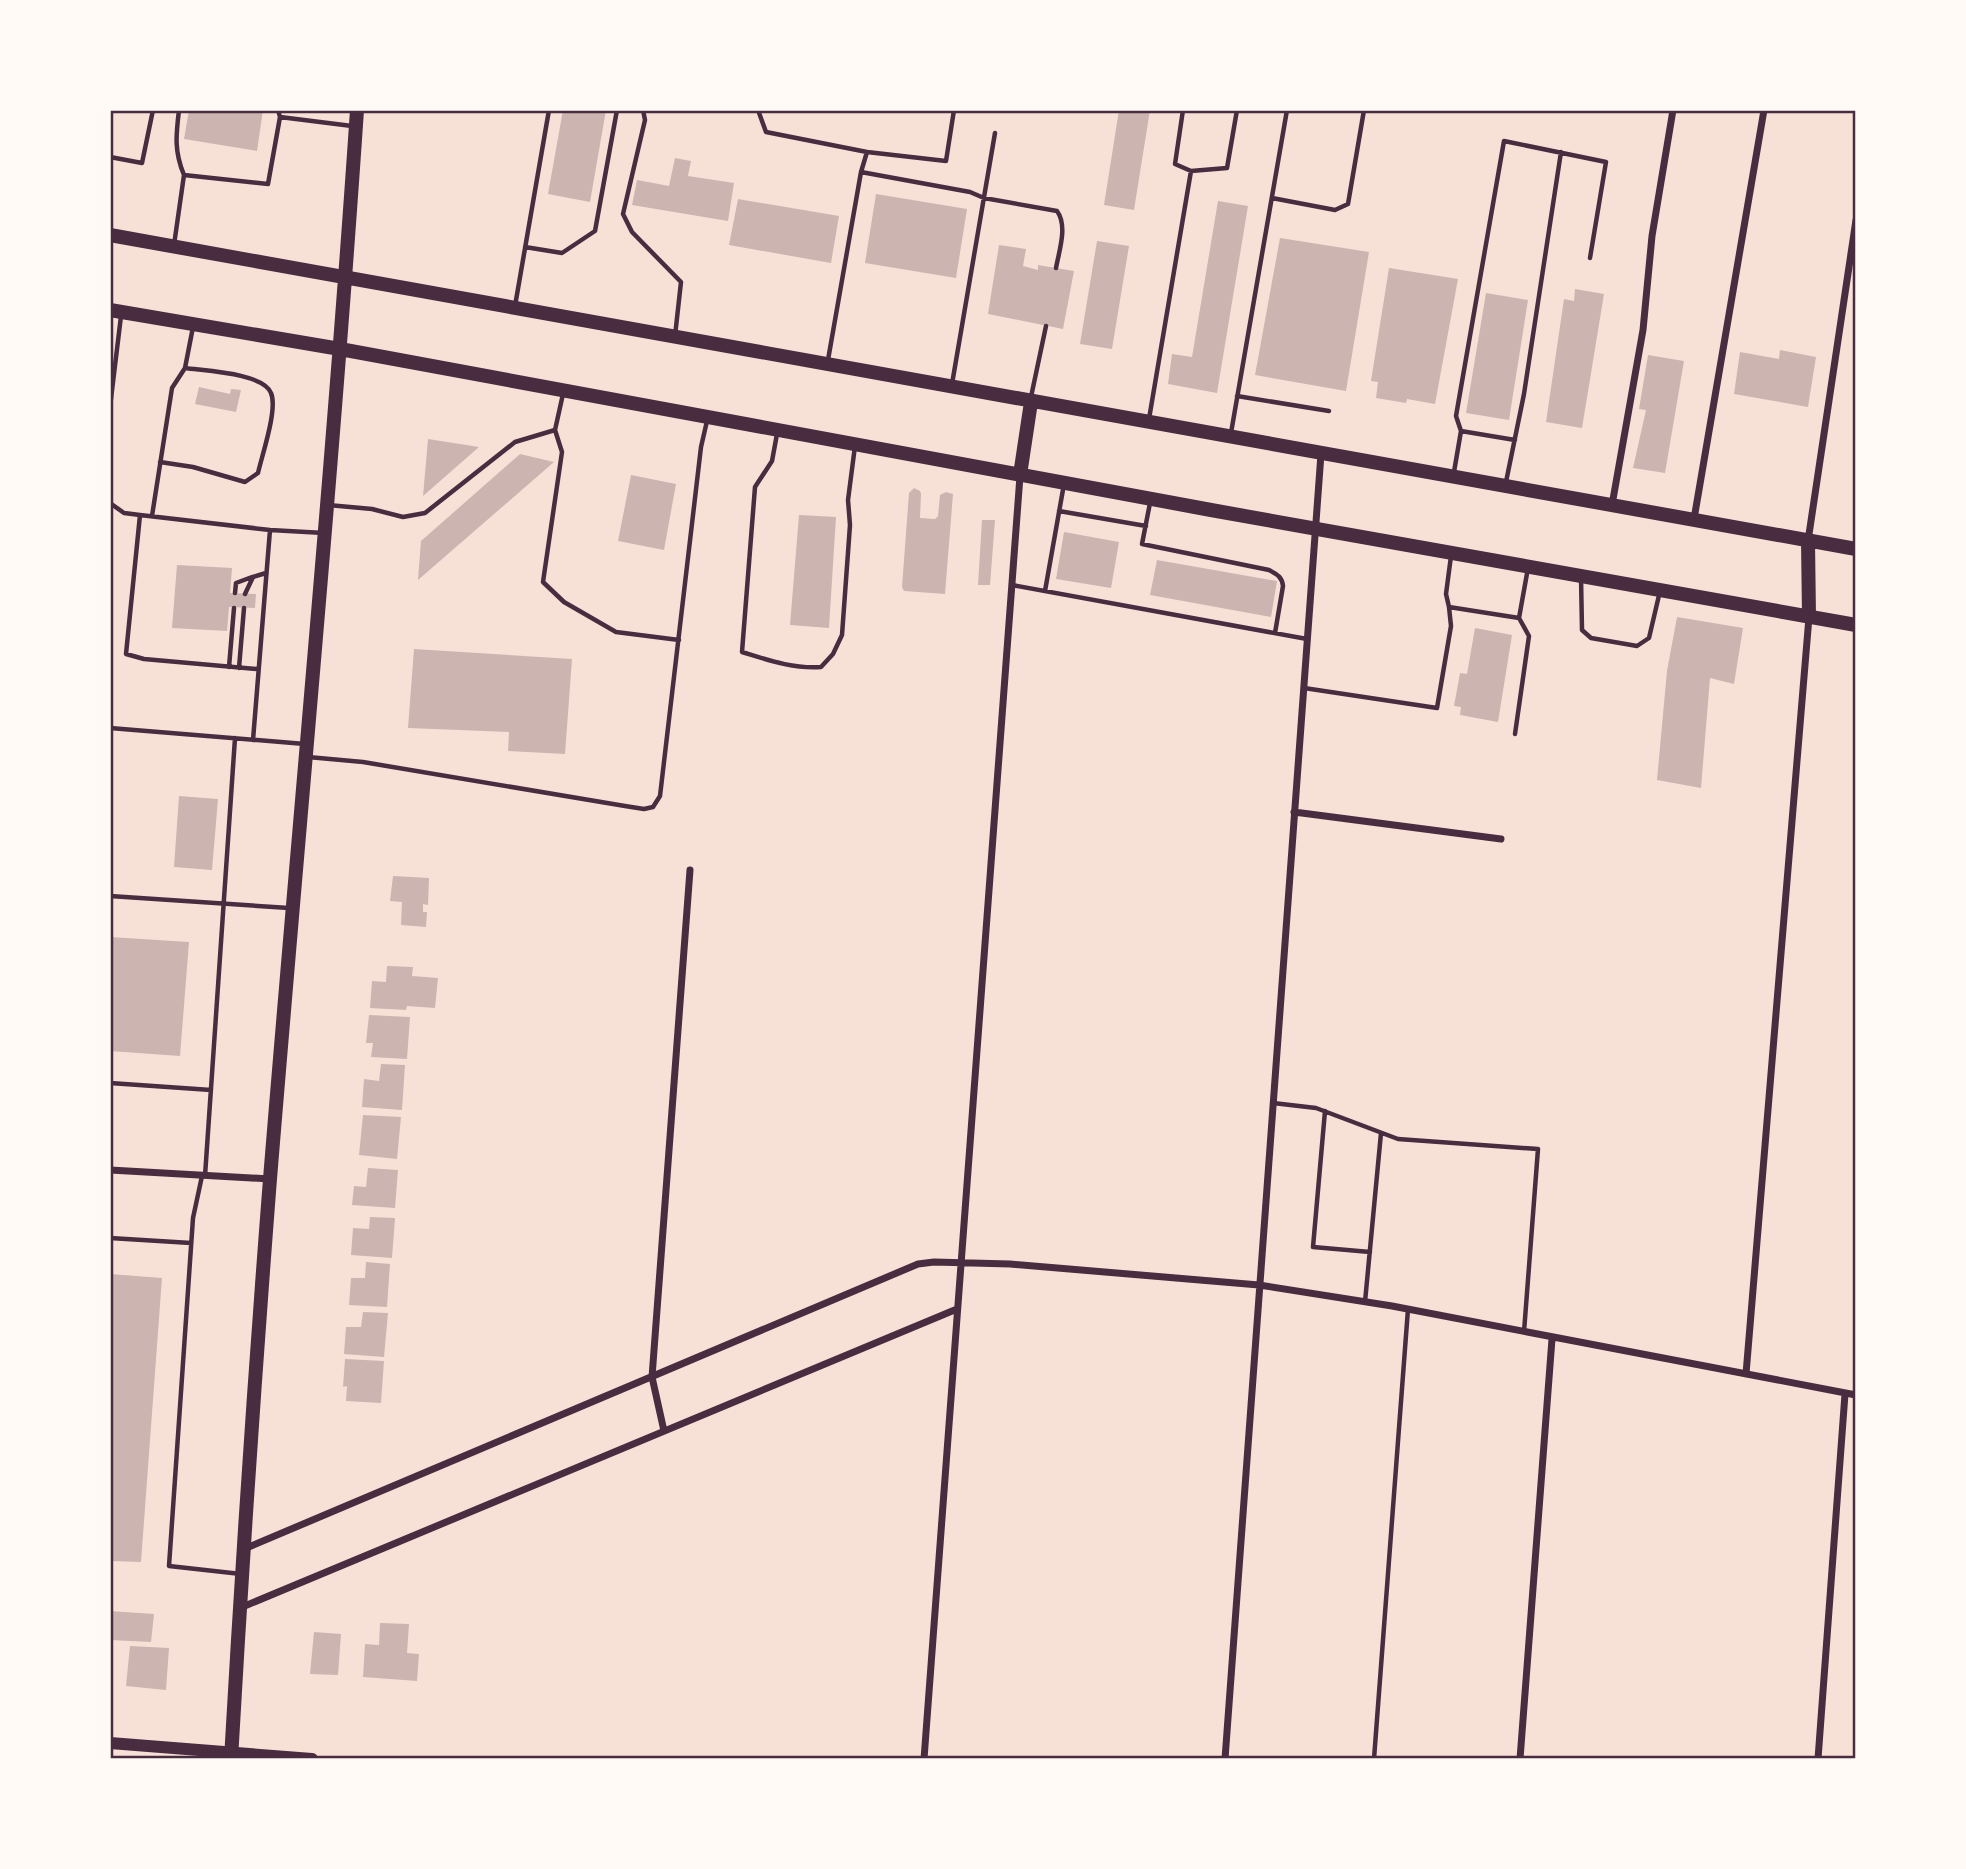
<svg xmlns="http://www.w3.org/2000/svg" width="1966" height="1869" font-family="'Work Sans',sans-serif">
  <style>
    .building { fill: #ccb4b1 }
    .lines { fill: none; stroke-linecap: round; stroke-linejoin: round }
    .service { stroke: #4a2c40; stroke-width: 4.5 }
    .minor { stroke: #4a2c40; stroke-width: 7 }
    .secondary { stroke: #4a2c40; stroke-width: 12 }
    .primary { stroke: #4a2c40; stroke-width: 14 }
    .neatline { fill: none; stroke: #4a2c40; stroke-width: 2.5 }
  </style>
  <rect width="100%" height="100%" fill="#f7e1d7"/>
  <path class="building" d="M189 110H263L257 151 184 139Z
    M563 110H606L590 202 548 194Z
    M1119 110H1150L1134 210 1104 205Z
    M675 158 691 161 688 176 734 183 728 221 632 205 637 180 669 186Z
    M876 194 967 209 956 278 865 263Z
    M738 199 839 216 831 263 729 245Z
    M1218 201 1248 206 1217 393 1168 384 1172 354 1192 357Z
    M1280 238 1369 252 1346 391 1255 375Z
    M1097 241 1129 246 1112 349 1080 344Z
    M999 245 1026 249 1023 266 1038 270V265L1074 271 1063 329 988 314Z
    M1389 268 1458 279 1435 404 1407 399 1406 403 1376 398 1378 382 1371 381Z
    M1575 289 1604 294 1582 428 1546 422 1564 299 1574 301Z
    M1486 293 1528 300 1509 420 1466 413Z
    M1780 350 1816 357 1808 407 1734 394 1740 352 1779 359Z
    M1648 355 1684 361 1665 473 1633 468 1646 410 1639 409Z
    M199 387 230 394 231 389 241 390 236 412 195 404Z
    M428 439 479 447 423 496Z
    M520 454 554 462 418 580 421 541Z
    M631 475 676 484 664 550 618 541Z
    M914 488 920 491 921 494 920 518 935 519 938 516 940 495 946 492 953 494 945 594 904 591 902 587 909 493Z
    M799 515 836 517 829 628 790 625Z
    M982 520H995L990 585H978Z
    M1064 532 1119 542 1111 588 1056 579Z
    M1157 560 1277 581 1271 617 1150 595Z
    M177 565 232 568 230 593 256 594 255 608 229 607 227 631 172 628Z
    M1677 617 1743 628 1734 684 1710 678 1701 788 1657 780 1667 671Z
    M1475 628 1512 635 1498 722 1460 715 1461 707 1454 706 1460 673 1467 674Z
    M414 649 572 659 565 754 508 751 509 732 408 728Z
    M179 796 218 799 212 870 174 867Z
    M393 876 429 878 428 905 423 904V912H427L426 927 401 925 402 902 390 901Z
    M110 937 189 942 180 1056 110 1051Z
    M387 966 413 967 412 976 438 978 435 1008 407 1006 406 1010 370 1008 372 981 386 982Z
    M369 1015 410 1017 407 1059 371 1057 373 1043H366Z
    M381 1064 405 1065 402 1110 362 1107 364 1079 379 1081Z
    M363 1115 401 1117 397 1159 359 1155Z
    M368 1168 398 1170 395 1208 352 1205 354 1186 366 1187Z
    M370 1217 395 1218 392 1258 351 1255 353 1228 369 1229Z
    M366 1262 390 1264 387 1307 349 1305 351 1278H365Z
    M110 1274 162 1278 141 1562 110 1561Z
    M363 1312 388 1313 384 1357 344 1354 346 1327H361Z
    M345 1359 384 1361 381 1403 346 1401 347 1386 343 1387Z
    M110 1611 154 1614 151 1642 110 1640Z
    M380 1623 409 1624 407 1653 419 1654 417 1681 363 1677 365 1644 379 1645Z
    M314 1632 341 1634 338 1675 310 1674Z
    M130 1646 169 1648 166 1690 126 1686Z"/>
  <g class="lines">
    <path class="service" d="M179 110C176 135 174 151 184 175
      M643 110 645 120 623 214 632 232 681 282 675 336
      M758 110 766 132 867 152
      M1183 110 1175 164 1191 171 1227 168 1237 110
      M280 117 352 126
      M110 157 142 163 153 110
      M861 172 970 192 984 198 1057 211C1068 226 1059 251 1056 268
      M1272 198 1335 210 1348 204 1364 110
      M174 245 184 175 268 184 280 117 278 110
      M525 247 562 253 595 231 617 110
      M515 306 549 110
      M828 360 861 172 867 152 946 161 954 110
      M952 384 995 133
      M563 394 555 430 562 452 543 582 564 602 616 632 679 640
      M1237 396 1329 411
      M1031 397 1046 326
      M110 407 121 316
      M1149 419 1191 171
      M1461 431 1456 416 1504 141 1606 162 1590 258
      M1231 433 1287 110
      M777 434 772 461 755 487 742 652C768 660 793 669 821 667L833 654 842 635 850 525 848 500 855 446
      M160 462 193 467 245 482 258 473C262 455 278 409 271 393 263 373 205 371 185 368
      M1454 472 1461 431 1515 440
      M1506 482 1524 394 1561 152
      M110 503 124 513 140 515 270 530 324 533
      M1150 503 1142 544 1269 570C1276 574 1282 576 1283 586L1275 633
      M328 505 372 509 403 517 425 513 515 442 555 430
      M1059 511 1146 526
      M140 515 126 654 144 659 257 669
      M152 516 172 388 185 368 193 327
      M1451 556 1446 594 1449 607 1519 618 1528 568
      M1581 577 1582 630 1591 638 1637 646 1649 638 1660 591
      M1012 585 1307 639
      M1045 591 1064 484
      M235 593 236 583 252 577
      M245 594 253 577 266 573
      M229 667 234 608
      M239 668 244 608
      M1304 688 1437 708 1451 626 1449 607
      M110 728 305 744
      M1515 734 1529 636 1519 618
      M253 740 270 530
      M308 757 363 762 625 806 644 809 653 807 660 796 701 447 707 421
      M110 896 289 908
      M110 1083 211 1090
      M1273 1103 1316 1108 1398 1139 1538 1149 1524 1332
      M1325 1111 1313 1247 1370 1252
      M202 1176 193 1218 169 1566 241 1574
      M205 1176 235 738
      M110 1238 191 1243
      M1365 1302 1381 1133
      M1374 1759 1408 1309"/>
    <path class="minor" d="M1612 505 1643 330 1652 236 1673 110
      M1694 519 1764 110
      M1808 541 1856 220
      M1294 812 1501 839
      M110 1170 270 1179
      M1746 1374 1809 617
      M664 1431 652 1377 690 870
      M244 1549 918 1264 934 1262 1010 1264 1259 1285 1392 1306 1856 1395
      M240 1608 957 1309
      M924 1759 1020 476
      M1225 1759 1321 454
      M1520 1759 1552 1339
      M1818 1759 1845 1394"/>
    <path class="secondary" d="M110 1743 312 1759"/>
    <path class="primary" d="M110 235 1856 549
      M110 310 340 349 1211 510 1856 625
      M1020 475 1031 402
      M1808 541 1809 617
      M231 1759C242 1565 255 1372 270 1179 299 822 333 467 357 110"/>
  </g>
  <rect width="1966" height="1869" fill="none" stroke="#fffaf5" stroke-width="224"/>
  <rect x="112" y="112" width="1742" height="1645" class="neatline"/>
</svg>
